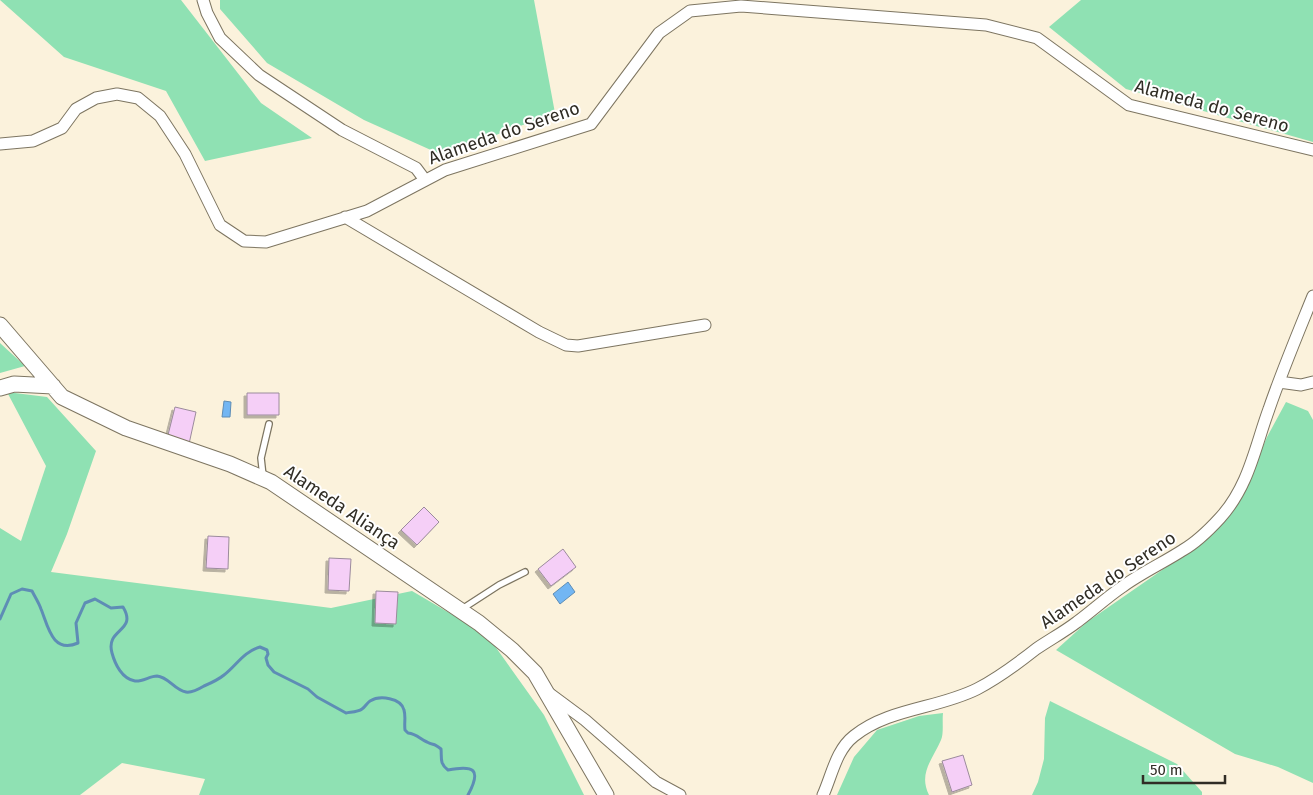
<svg xmlns="http://www.w3.org/2000/svg" width="1313" height="795" font-family="'Fira Sans',sans-serif">
  <style>
    .green { fill: #8fe1b3 }
    .water { fill: #72b6f3; stroke: #5e8db5 }
    .lines { fill: none; stroke-linecap: round; stroke-linejoin: round }
    .stream { stroke: #5e8db5; stroke-width: 3 }
    .building { fill: #f5cff7; stroke: #9b8b9c; filter: url(#shadow) }
    .service-casing { stroke: #7d7561; stroke-width: 8 }
    .minor-casing { stroke: #7d7561; stroke-width: 13 }
    .tertiary-casing { stroke: #7d7561; stroke-width: 17 }
    .service { stroke: #fff; stroke-width: 5.5 }
    .minor { stroke: #fff; stroke-width: 11 }
    .tertiary { stroke: #fff; stroke-width: 15 }
    .labels { text-anchor: middle; dominant-baseline: central; stroke-width: 4; stroke-linejoin: round; paint-order: stroke }
    .street-label { font-size: 18px; fill: #302d25; stroke: #fff }
  </style>
  <defs>
    <filter id="shadow"><feDropShadow dx="-3" dy="3" stdDeviation="0" flood-color="#0004"/></filter>
  </defs>
  <rect width="100%" height="100%" fill="#fbf2dc"/>
  <path class="green" d="M0 0H181L261 103 312 138 205 161 166 91 64 57Z
    M220 0H534L555 113 442 155 364 120 267 63 220 9Z
    M1081 0H1313V142L1126 89 1049 27Z
    M0 343 25 366 0 373Z
    M7 392 47 397 96 451 67 534 51 572 331 608 412 591 487 635 544 715 584 795H199L205 779 122 763 80 795H0V528L21 541 46 466Z
    M1286 402 1308 411 1313 420V783L1278 767 1235 754 1056 650 1087 622 1204 541 1241 498 1267 437Z
    M1050 701 1177 764 1202 792V795H1032L1038 782 1044 759 1045 718Z
    M943 713C942 721 944 733 941 740 933 759 918 773 929 795H837L854 757 877 730 919 716Z"/>
  <path class="water" d="M224 401 231 402 230 417H222Z
    M568 582 575 592 560 604 553 594Z"/>
  <g class="lines">
    <path class="stream" d="M0 619 11 594 22 589 32 591C35 597 39 603 41 609 48 626 52 654 78 643L76 623 85 603 95 599 111 608 123 607C138 632 105 628 112 653 115 664 122 679 135 681 142 682 150 676 157 676 169 677 174 690 186 692 192 693 199 689 204 686 211 683 218 680 224 675 237 665 243 652 260 647L267 650 268 654 266 658 268 665 274 672 308 689 317 697 346 713C351 712 358 712 362 709 365 707 367 703 370 701 380 695 401 698 404 710 406 717 404 723 405 730L408 733C417 734 420 739 427 742 434 746 433 742 441 749 442 758 439 763 448 770 474 765 482 769 468 795"/>
  </g>
  <path class="building" d="M247 393H279V415H247Z
    M175 407 196 412 189 444 167 439Z
    M424 507 439 522 417 545 401 530Z
    M208 536 229 537 228 569 206 568Z
    M563 549 576 567 551 586 538 569Z
    M329 558 351 559 349 591 328 590Z
    M376 591 398 592 396 624 375 623Z
    M963 755 972 785 952 792 942 761Z"/>
  <g class="lines">
    <defs>
      <path id="service" d="M263 476 261 458 269 424
        M462 609 499 585 525 572"/>
      <path id="minor" d="M203 0 207 13 220 38 259 75 342 130 416 168 425 180
        M0 144 33 141 62 128 76 109 96 98 117 94 138 98 160 116 185 154 220 225 244 241 266 242 367 211 445 170 591 124 659 33 690 11 741 6 986 25 1037 38 1129 105 1313 150
        M345 217 539 332 566 345 578 346 705 325
        M1279 382 1301 385 1313 382
        M550 694 585 720 656 782 680 795
        M823 795C832 775 836 750 854 736 889 708 937 709 977 689 998 678 1017 664 1036 649 1049 640 1064 632 1077 622 1092 611 1106 598 1122 587 1141 573 1163 563 1183 550 1197 542 1209 530 1220 518 1249 486 1255 447 1269 409 1282 371 1298 333 1313 296"/>
      <path id="tertiary" d="M0 325 62 397 126 428 230 464 271 482 479 623 512 650 535 673 606 795
        M0 388 14 384 53 386"/>
    </defs>
    <use href="#service" class="service-casing"/>
    <use href="#minor" class="minor-casing"/>
    <use href="#tertiary" class="tertiary-casing"/>
    <use href="#service" class="service"/>
    <use href="#minor" class="minor"/>
    <use href="#tertiary" class="tertiary"/>
  </g>
  <g class="labels">
    <g class="street-label">
      <text transform="translate(1212 106) rotate(15)">Alameda do Sereno</text>
      <text transform="translate(504 133) rotate(-19)">Alameda do Sereno</text>
      <text transform="translate(342 507) rotate(34)">Alameda Aliança</text>
      <text transform="translate(1108 580) rotate(-34)">Alameda do Sereno</text>
    </g>
  </g>
  <path d="M1143 775v8h82v-8" fill="none" stroke="#302d25" stroke-width="2.5"/>
  <text x="1150" y="775" font-size="15" fill="#302d25" stroke="#ffffff" stroke-width="4" paint-order="stroke">50 m</text>
</svg>
